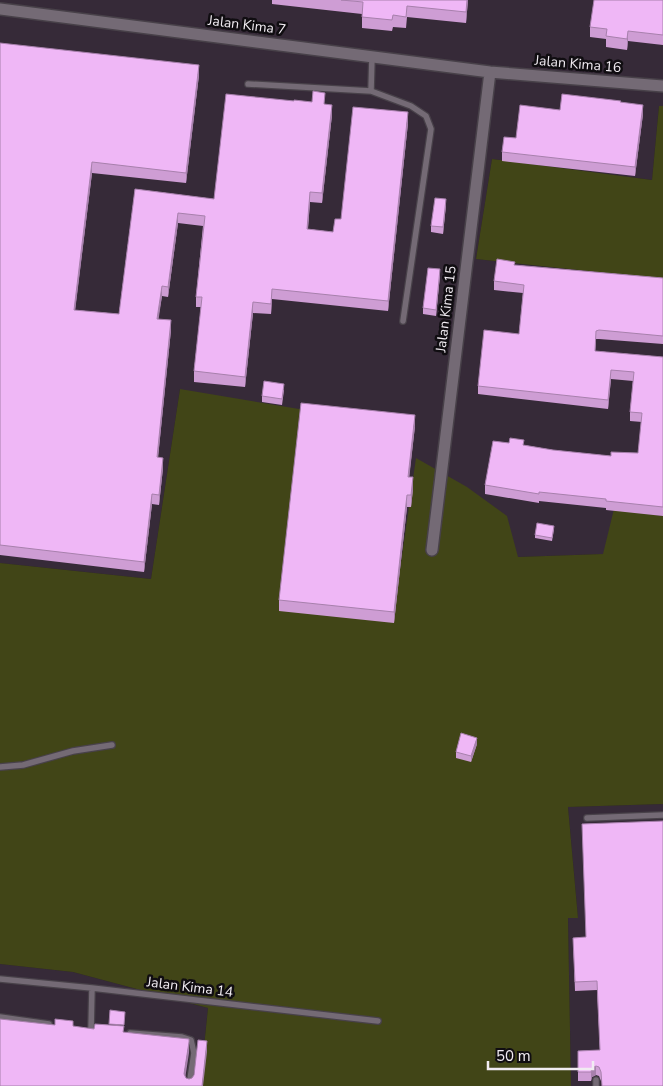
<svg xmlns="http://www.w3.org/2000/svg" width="663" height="1086" font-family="'Nunito Sans',sans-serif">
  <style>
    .built { fill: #362a38 }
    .green { fill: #414517 }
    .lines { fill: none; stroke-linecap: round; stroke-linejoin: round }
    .lane-casing { stroke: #484149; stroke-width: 8 }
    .street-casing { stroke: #484149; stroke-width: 14 }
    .lane { stroke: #746a75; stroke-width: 5.5 }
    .street { stroke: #746a75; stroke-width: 11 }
    .wall { fill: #ce9dd4 }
    .shaded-wall { fill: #a780ac }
    .building { fill: #efb7f6; stroke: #a780ac }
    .labels { text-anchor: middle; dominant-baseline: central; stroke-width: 5; stroke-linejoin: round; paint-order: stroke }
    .street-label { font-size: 14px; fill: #f1ecf2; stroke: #100d11 }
  </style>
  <rect width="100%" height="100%" fill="#2a222b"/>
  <path class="built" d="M0 0H663V106H659L652 180 492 159 476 259 663 279V516L603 554 518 557 393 618 180 389 151 579 0 563Z
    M663 804V1086H571L568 918H578L568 807Z
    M0 964 73 972 208 1008 200 1086H0Z"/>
  <path class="green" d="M659 106H663V279L476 259 492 159 652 180Z
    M180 389 305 410 393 618 416 458 467 487 507 516 518 557 603 554 614 509 663 516V804L568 807 578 918H568L571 1086H200L208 1008 73 972 0 964V563L151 579Z"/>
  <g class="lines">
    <defs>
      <path id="lane" d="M372 57 371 91 411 106 426 116 431 129 403 321
        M248 84 371 91
        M0 767 23 765 73 751 112 745
        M587 818 663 815
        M0 979 92 988 378 1021
        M92 988 91 1030 96 1031
        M0 1017 49 1024
        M130 1033 182 1037 191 1040 194 1053 189 1086
        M596 1080V1086"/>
      <path id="street" d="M0 9 490 72 663 86
        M432 550 490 72"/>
    </defs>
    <use href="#lane" class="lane-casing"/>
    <use href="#street" class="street-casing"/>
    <use href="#lane" class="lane"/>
    <use href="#street" class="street"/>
  </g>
  <path class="wall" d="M272 0H468L466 23 407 17 406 28 393 27 392 31 362 28V14L272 4Z
    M663 0V45L628 41 627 50 606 47V39L590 37V27Z
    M0 43 199 75 186 183 92 173 75 310 119 314 135 189 214 199 294 101 325 104 332 115 322 203 310 202 308 229 333 232 341 219 408 123 388 311 272 299 271 314 253 313 245 387 194 382V371L201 307H196V297L203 226 178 223 168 297 162 296 158 319 171 330 158 457 163 468 159 505 152 504 144 572 0 555Z
    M620 102 643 114 635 176 502 161V152L516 138 560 110Z
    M446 205 443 234 431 232V226Z
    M515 265 663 278V344L599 339H596L595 351 663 357V516L606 510V508L539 501V503L485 494V485L524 445 553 450 611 456 638 453 642 422 630 421V412L633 381 611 379 608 409 478 394V386L519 334 523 293 494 290V281Z
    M440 275 436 316 423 314V308Z
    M284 390 282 405 262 402V396Z
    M415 426 409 477 413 489 411 507H407L394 623 279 611V600Z
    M554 529 552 541 535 538V535Z
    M477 744 471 762 456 758V752Z
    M663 821 601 1081 599 1076 596 1075 592 1077 591 1081H578V1051L600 1050 597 990 575 991 573 938 586 937Z"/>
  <path class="shaded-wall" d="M467 0H468L466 23V12Z
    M628 31V41L627 50V39Z
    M199 65V75L186 183V173Z
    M332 105V115L322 203V193Z
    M643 105V114L635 176V167Z
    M408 112V123L388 311V301Z
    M92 162V173L74 320V310Z
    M310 192V202L307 239V229Z
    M446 199V205L443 234V227Z
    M178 213V223L168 297V287Z
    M440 269V275L436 316V310Z
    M162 286V296L157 330V319Z
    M272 289V299L271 314V304Z
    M253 302V313L245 387V377Z
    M171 320V330L157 468V457Z
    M611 370V379L608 409V400Z
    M415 415V426L408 489V477Z
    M163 458V468L159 505V495Z
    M413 477V489L411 507V495Z
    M152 494V504L144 572V562Z
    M407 495V507L394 623V612Z
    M477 738V744L471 762V756Z
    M207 1041V1052L203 1086H202Z
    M189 1042V1053L184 1086V1074Z
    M596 1066V1075L592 1077 591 1081V1072L592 1068Z"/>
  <path class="building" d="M341 0H467L466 12 407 6 406 17 393 15 392 20 362 17 363 2Z
    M594 0H663V35L628 31 627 39 606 36 607 29 590 27Z
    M0 43 199 65 186 173 92 162 74 310 119 314 135 189 214 199 226 94 294 101V100L312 102 313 91 325 93 324 104 332 105 322 193 310 192 307 229 333 232 335 219H341L353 107 408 112 388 301 272 289 271 304 253 302 245 377 194 371 202 297H196L205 216 178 213 168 287 162 286 157 319 171 320 157 457 163 458 159 495 152 494 144 562 0 545Z
    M562 94 621 101 620 102 643 105 635 167 502 152 504 137 516 138 520 105 560 110Z
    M435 198 446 199 443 227 431 226Z
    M497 259 515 262 514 265 663 278V336L599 330 596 331 595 351 663 357V507L606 501V499L539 492V494L485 485 493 441 509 443 510 438 524 440 523 445 553 450 611 456V452L638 453 642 413 630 412 634 372 611 370 608 400 478 386 484 330 519 334 524 285 494 281Z
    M428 268 440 269 436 310 423 308Z
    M264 381 284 384 282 399 262 396Z
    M301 403 415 415 408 477H413L411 495H407L394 612 279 600Z
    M537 523 554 526 552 538 535 535Z
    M461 733 477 738 471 756 456 752Z
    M663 821V1086H602L601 1072 599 1067 596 1066 592 1068 591 1072H578V1051L600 1050 597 981 575 982 573 938 586 937 582 824Z
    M110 1010 125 1012 124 1025 109 1024Z
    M0 1019 55 1025V1019L73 1021V1026L94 1029 95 1024 124 1026 123 1032 189 1039V1042L184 1074 186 1078 189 1079 192 1078 194 1075 198 1040 207 1041 202 1086H0Z"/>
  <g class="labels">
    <g class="street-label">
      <text transform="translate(247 25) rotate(7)">Jalan Kima 7</text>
      <text transform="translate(578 64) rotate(5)">Jalan Kima 16</text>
      <text transform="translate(446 309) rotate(-83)">Jalan Kima 15</text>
      <text transform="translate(190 987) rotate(7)">Jalan Kima 14</text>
    </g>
  </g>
  <path d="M488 1061v8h105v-8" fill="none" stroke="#f1ecf2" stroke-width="2.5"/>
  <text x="496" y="1061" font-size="15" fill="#f1ecf2" stroke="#100d11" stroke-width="4" paint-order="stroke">50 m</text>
</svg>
